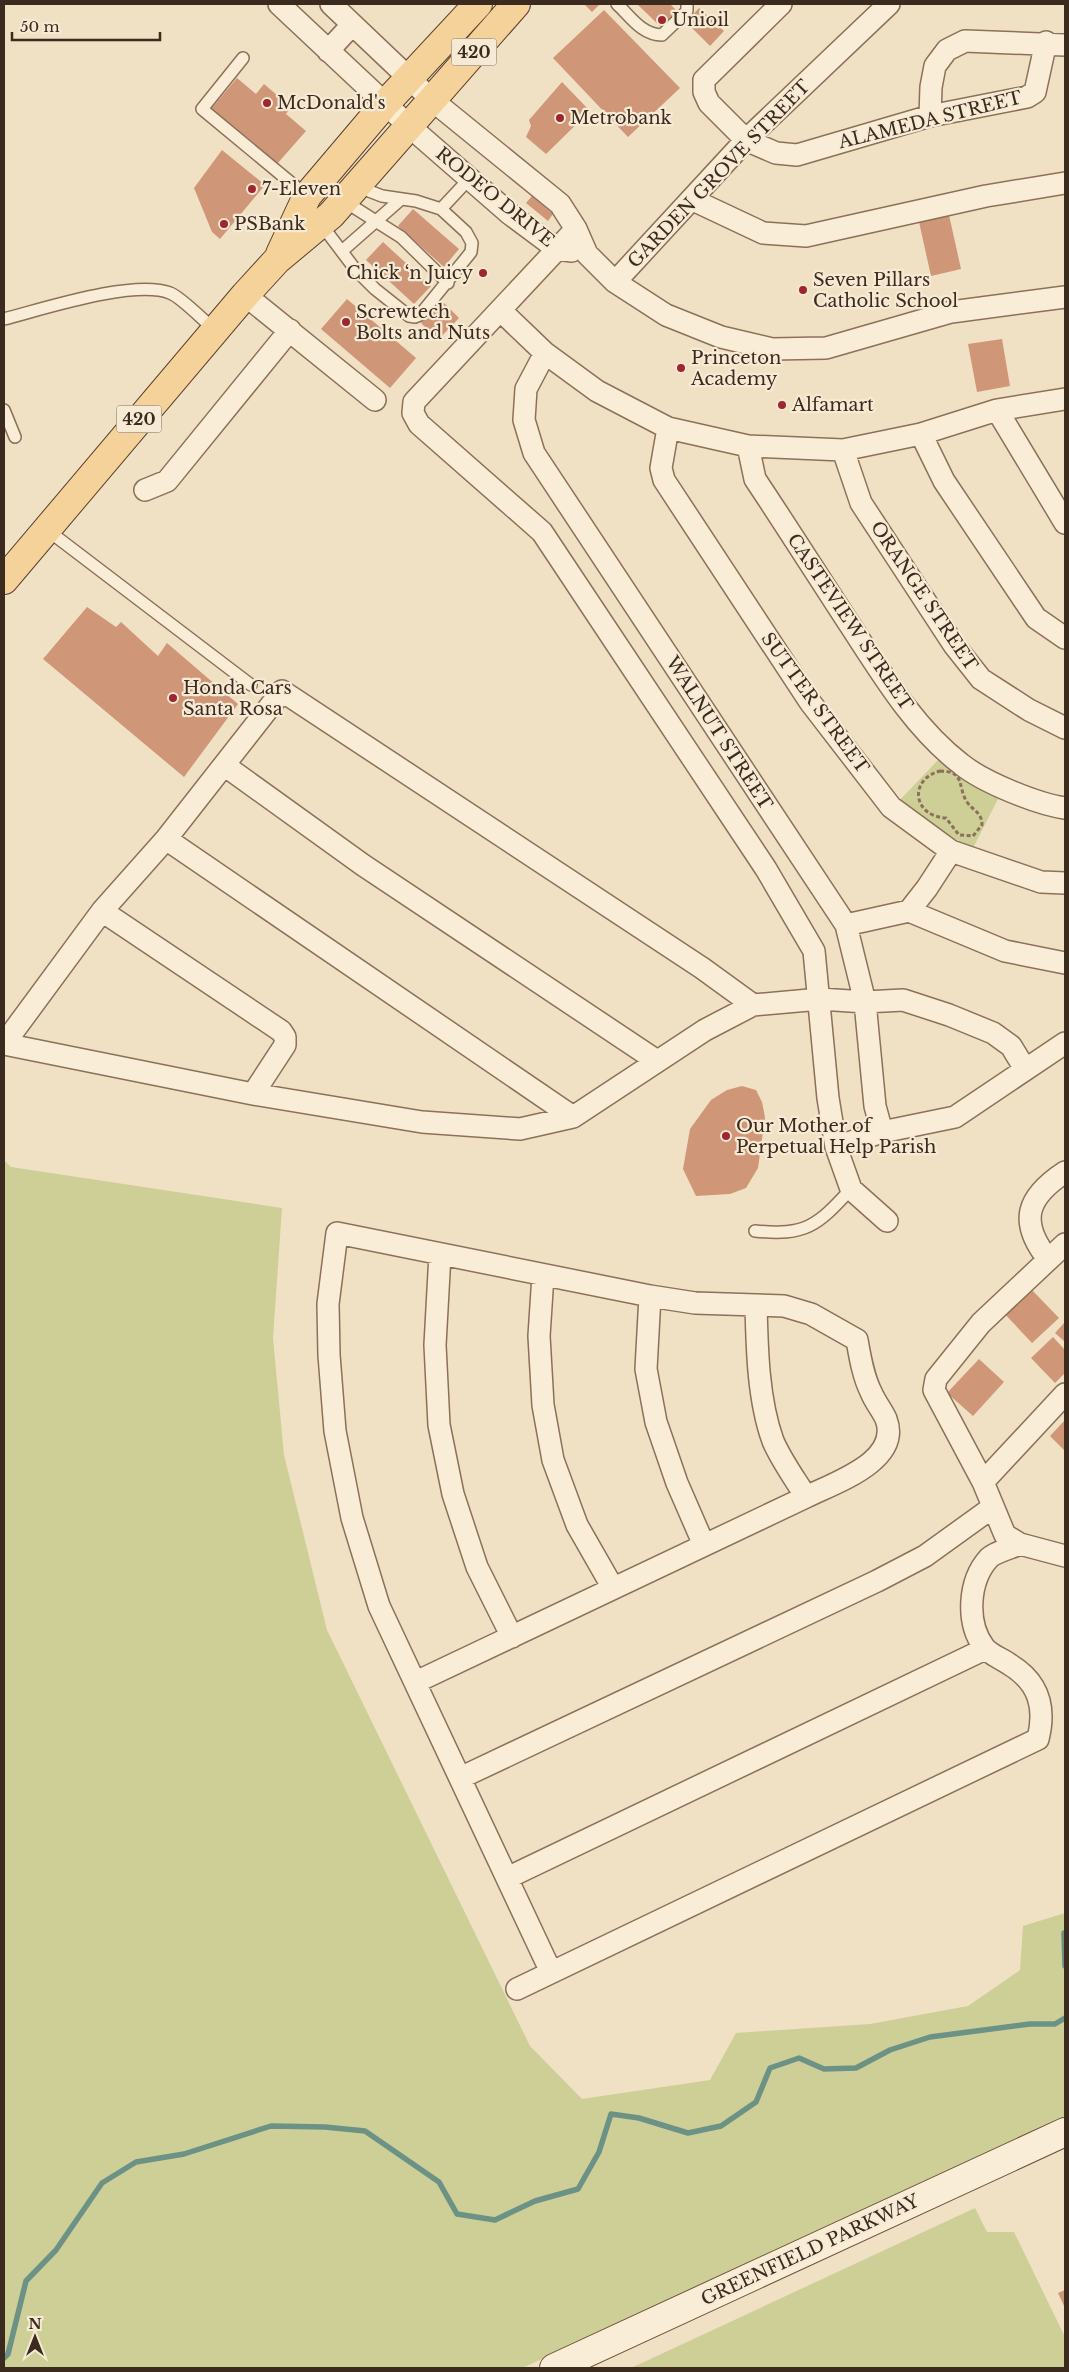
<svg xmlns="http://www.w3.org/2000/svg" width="1069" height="2372" font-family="'Libre Baskerville',serif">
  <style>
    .green { fill: #cdcf97 }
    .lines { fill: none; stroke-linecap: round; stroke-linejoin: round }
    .stream { stroke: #6c9286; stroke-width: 5.5 }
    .building { fill: #d09678 }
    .lane-casing { stroke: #8c7059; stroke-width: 14 }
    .street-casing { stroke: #8c7059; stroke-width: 24 }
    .secondary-casing { stroke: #6e513c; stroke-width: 30 }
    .primary-casing { stroke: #5a3f2e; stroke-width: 30 }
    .path { stroke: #8c7059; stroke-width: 3; stroke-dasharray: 4 2.5; stroke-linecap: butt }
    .lane { stroke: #faedd8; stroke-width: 11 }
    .street { stroke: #faedd8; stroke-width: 21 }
    .secondary { stroke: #faedd8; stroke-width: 28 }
    .primary { stroke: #f5d29a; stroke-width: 28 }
    .poi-dot { fill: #9e2630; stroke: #f7ead4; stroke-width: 2 }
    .labels { text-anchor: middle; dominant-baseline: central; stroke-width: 4.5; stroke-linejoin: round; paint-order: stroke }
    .shield { fill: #f7ead4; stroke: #736455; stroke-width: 1 }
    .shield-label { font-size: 16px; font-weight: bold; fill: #3b2a1e }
    .poi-label { font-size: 18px; fill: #3b2a1e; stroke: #f7ead4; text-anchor: start }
    .street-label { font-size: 18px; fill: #3b2a1e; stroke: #f7ead4 }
  </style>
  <rect width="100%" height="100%" fill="#f0e0c4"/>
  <path class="green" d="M940 758 999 797 972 850 899 801Z
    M4 1160 11 1167 282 1208 273 1338 284 1455 327 1630 530 2046 582 2099 710 2080 736 2033 870 2024 968 2006 1020 1970 1023 1926 1065 1913V2124L522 2368H4Z
    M975 2208 987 2232H1014L1065 2337V2368H631Z"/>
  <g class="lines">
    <path class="stream" d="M1065 1933H1064L1065 1966
      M4 2358 8 2354 26 2281 56 2250 102 2183 136 2162 184 2154 271 2126 325 2127 365 2131 439 2182 457 2214 495 2220 535 2201 578 2189 599 2152 611 2114 639 2118 688 2133 721 2126 756 2102 770 2068 799 2058 824 2069 856 2068 890 2050 930 2037 1030 2024H1055L1065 2018"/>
  </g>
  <path class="building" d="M584 4H600L592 12Z
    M637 4H670L678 12 662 28Z
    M699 8 724 31 710 46 686 22Z
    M604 10 680 88 628 137 553 58Z
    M237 78 256 94 264 84 291 107 286 114 306 131 277 164 211 109Z
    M562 82 590 111 546 154 526 137 531 126 529 120Z
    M222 150 265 185 220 239 212 232 194 188Z
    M532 196 553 214 548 221 526 203Z
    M413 209 459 249 444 267 398 226Z
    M949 215 961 269 931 276 919 222Z
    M383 242 431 286 414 304 366 260Z
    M347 299 416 358 390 388 321 329Z
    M442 301 459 318 438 340 421 323Z
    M1002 339 1010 386 977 392 968 344Z
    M87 607 116 627 121 622 158 656 167 643 238 704 184 777 43 659Z
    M742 1086 756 1090 762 1102 765 1117 758 1168 746 1188 730 1194 696 1196 683 1169 690 1129 711 1100 727 1090Z
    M1030 1288 1059 1318 1032 1343 1003 1312Z
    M1065 1322V1342L1055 1333Z
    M1053 1337 1065 1350V1373L1055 1383 1031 1358Z
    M979 1359 1004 1382 973 1416 947 1393Z
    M1065 1420V1451L1050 1436Z
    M1065 2290V2308L1058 2293Z"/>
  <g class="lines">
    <defs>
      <path id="lane" d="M617 4C631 17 642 35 662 35L687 11V4
        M243 58 202 109 307 196
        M344 201 401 237 448 283
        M441 209 470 178
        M321 224 355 269 375 289 409 316 415 317 420 315 471 252 472 243 466 232 441 209 416 201 382 196 356 186
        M342 251 400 200
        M4 319C43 309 134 279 170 293 181 297 204 321 215 330
        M4 410 15 437
        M46 529 251 685
        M755 1231C806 1236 817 1226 851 1189"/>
      <path id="street" d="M279 4 409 126 510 214 557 249 572 251
        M331 4 432 100 560 204 576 229 587 254 615 282 666 315 721 337 772 349 826 348 951 312 1065 297
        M781 4 704 80V92L709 103 746 140 776 153 797 155 930 116 1027 97 1035 92 1046 42
        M328 51 352 25
        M930 116 931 87 935 66 947 50 965 41 1065 45
        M693 200 763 233 806 236 986 196 1065 183
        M576 229 414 402 413 413 419 424 542 532 766 869 814 951 828 1098 836 1147 851 1189 887 1221
        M615 282 746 140 889 4
        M245 295 375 400
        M500 310 545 353 597 391 668 428 748 446 843 450 921 434 997 410 1065 399
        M545 353 526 389 524 420 534 453 846 925 865 1002 875 1106 882 1132
        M997 410 1065 523
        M668 428 661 468 664 480 810 702 891 807 951 851 1041 882 1065 883
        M921 434 944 481 1036 618 1065 638
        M748 446 755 479C787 527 818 576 850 625 882 674 914 728 961 764 983 782 1037 804 1065 808
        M843 450 861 503 954 645 981 679 1029 710 1065 728
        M145 490 167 481 290 330
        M224 765 363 865 657 1061
        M166 839 573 1117
        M102 911 281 1031 285 1037V1045L253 1094
        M909 911 1005 951 1065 963
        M846 925 909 911 927 888 951 851
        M4 1044 253 1094 422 1122 520 1129 573 1117 705 1030 753 1005 820 999 865 1002 903 1000 949 1015 993 1033 1011 1046 1025 1069
        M4 1044 102 911 166 839 282 691 702 968 753 1005
        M836 1147 882 1132 955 1117 1065 1043
        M1065 1244 981 1323 936 1379 934 1390 983 1482 1005 1535 1020 1544 1065 1556
        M440 1254 435 1345 439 1425 453 1494 477 1567 512 1637
        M1048 1259C1018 1221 1027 1197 1065 1172
        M543 1275 539 1336 543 1405 553 1460 577 1525 613 1588
        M650 1296 646 1369 656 1422 677 1483 704 1545
        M756 1305C757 1348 758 1400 773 1441 781 1460 795 1479 806 1497
        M983 1482 1065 1394
        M416 1682 806 1497C834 1483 902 1461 886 1419 882 1410 875 1402 871 1392 863 1376 860 1357 857 1340L811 1314 784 1306 695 1303 650 1296 337 1233 328 1304 329 1355 335 1431 352 1518 379 1606 551 1972
        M460 1778 877 1581 925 1556 993 1507
        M507 1878 985 1649
        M517 1989 1038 1739C1046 1707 1039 1682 1009 1664 1002 1659 989 1654 984 1647 966 1623 968 1581 989 1558 995 1552 1011 1548 1020 1544"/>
      <path id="secondary" d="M554 2368 1065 2132"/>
      <path id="primary" d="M280 254 307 196 385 104 478 4
        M4 580 245 295 277 260 331 215 516 4"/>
    </defs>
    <use href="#lane" class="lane-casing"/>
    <use href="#street" class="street-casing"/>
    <use href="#secondary" class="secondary-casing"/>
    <use href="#primary" class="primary-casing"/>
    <path class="path" d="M940 771C966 771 957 787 967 802 973 811 982 812 982 825L973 836 959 835 946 818C912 816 909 779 940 771Z"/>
    <use href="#lane" class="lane"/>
    <use href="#street" class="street"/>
    <use href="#secondary" class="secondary"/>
    <use href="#primary" class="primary"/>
  </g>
  <g class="poi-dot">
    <circle cx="662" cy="20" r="5"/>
    <circle cx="267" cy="103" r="5"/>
    <circle cx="560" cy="118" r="5"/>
    <circle cx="252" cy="189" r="5"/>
    <circle cx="224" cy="224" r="5"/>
    <circle cx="483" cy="273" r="5"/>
    <circle cx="803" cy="290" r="5"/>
    <circle cx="346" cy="322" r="5"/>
    <circle cx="681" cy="368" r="5"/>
    <circle cx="782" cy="405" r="5"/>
    <circle cx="173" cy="698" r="5"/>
    <circle cx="726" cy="1136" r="5"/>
  </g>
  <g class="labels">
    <g class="shield">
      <rect x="451.5" y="38.5" width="45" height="27" rx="4"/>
      <rect x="116.5" y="405.5" width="45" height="27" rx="4"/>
    </g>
    <g class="shield-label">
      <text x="474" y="52">420</text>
      <text x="139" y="419">420</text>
    </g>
    <g class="poi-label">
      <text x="672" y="20">Unioil</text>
      <text x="277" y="103">McDonald's</text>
      <text x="570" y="118">Metrobank</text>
      <text x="262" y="189">7-Eleven</text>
      <text x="234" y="224">PSBank</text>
      <text x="473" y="273" text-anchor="end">Chick ‘n Juicy</text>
      <text x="813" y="280">Seven Pillars<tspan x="813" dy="21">Catholic School</tspan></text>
      <text x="356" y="312">Screwtech<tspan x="356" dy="21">Bolts and Nuts</tspan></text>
      <text x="691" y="358">Princeton<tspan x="691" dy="21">Academy</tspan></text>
      <text x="792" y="405">Alfamart</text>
      <text x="183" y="688">Honda Cars<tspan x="183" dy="21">Santa Rosa</tspan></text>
      <text x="736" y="1126">Our Mother of<tspan x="736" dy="21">Perpetual Help Parish</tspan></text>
    </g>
    <g class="street-label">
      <text transform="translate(930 120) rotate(-14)">ALAMEDA STREET</text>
      <text transform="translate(719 174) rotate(-46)">GARDEN GROVE STREET</text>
      <text transform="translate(495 197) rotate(39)">RODEO DRIVE</text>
      <text transform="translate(924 596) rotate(56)">ORANGE STREET</text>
      <text transform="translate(850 622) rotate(56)">CASTEVIEW STREET</text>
      <text transform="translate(815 703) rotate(54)">SUTTER STREET</text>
      <text transform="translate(719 733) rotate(57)">WALNUT STREET</text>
      <text transform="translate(810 2250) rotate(-25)">GREENFIELD PARKWAY</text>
    </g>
  </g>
  <rect width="1069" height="2372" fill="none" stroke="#3b2a1e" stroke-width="10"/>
  <g transform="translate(35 2337)" stroke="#f7ead4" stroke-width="4" paint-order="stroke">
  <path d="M0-4L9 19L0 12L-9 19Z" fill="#3b2a1e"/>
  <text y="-8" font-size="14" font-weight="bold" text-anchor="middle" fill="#3b2a1e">N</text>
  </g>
  <path d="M12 32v8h148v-8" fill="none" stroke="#3b2a1e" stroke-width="2.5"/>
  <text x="20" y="32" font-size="15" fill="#3b2a1e" stroke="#f7ead4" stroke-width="4" paint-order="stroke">50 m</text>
</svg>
